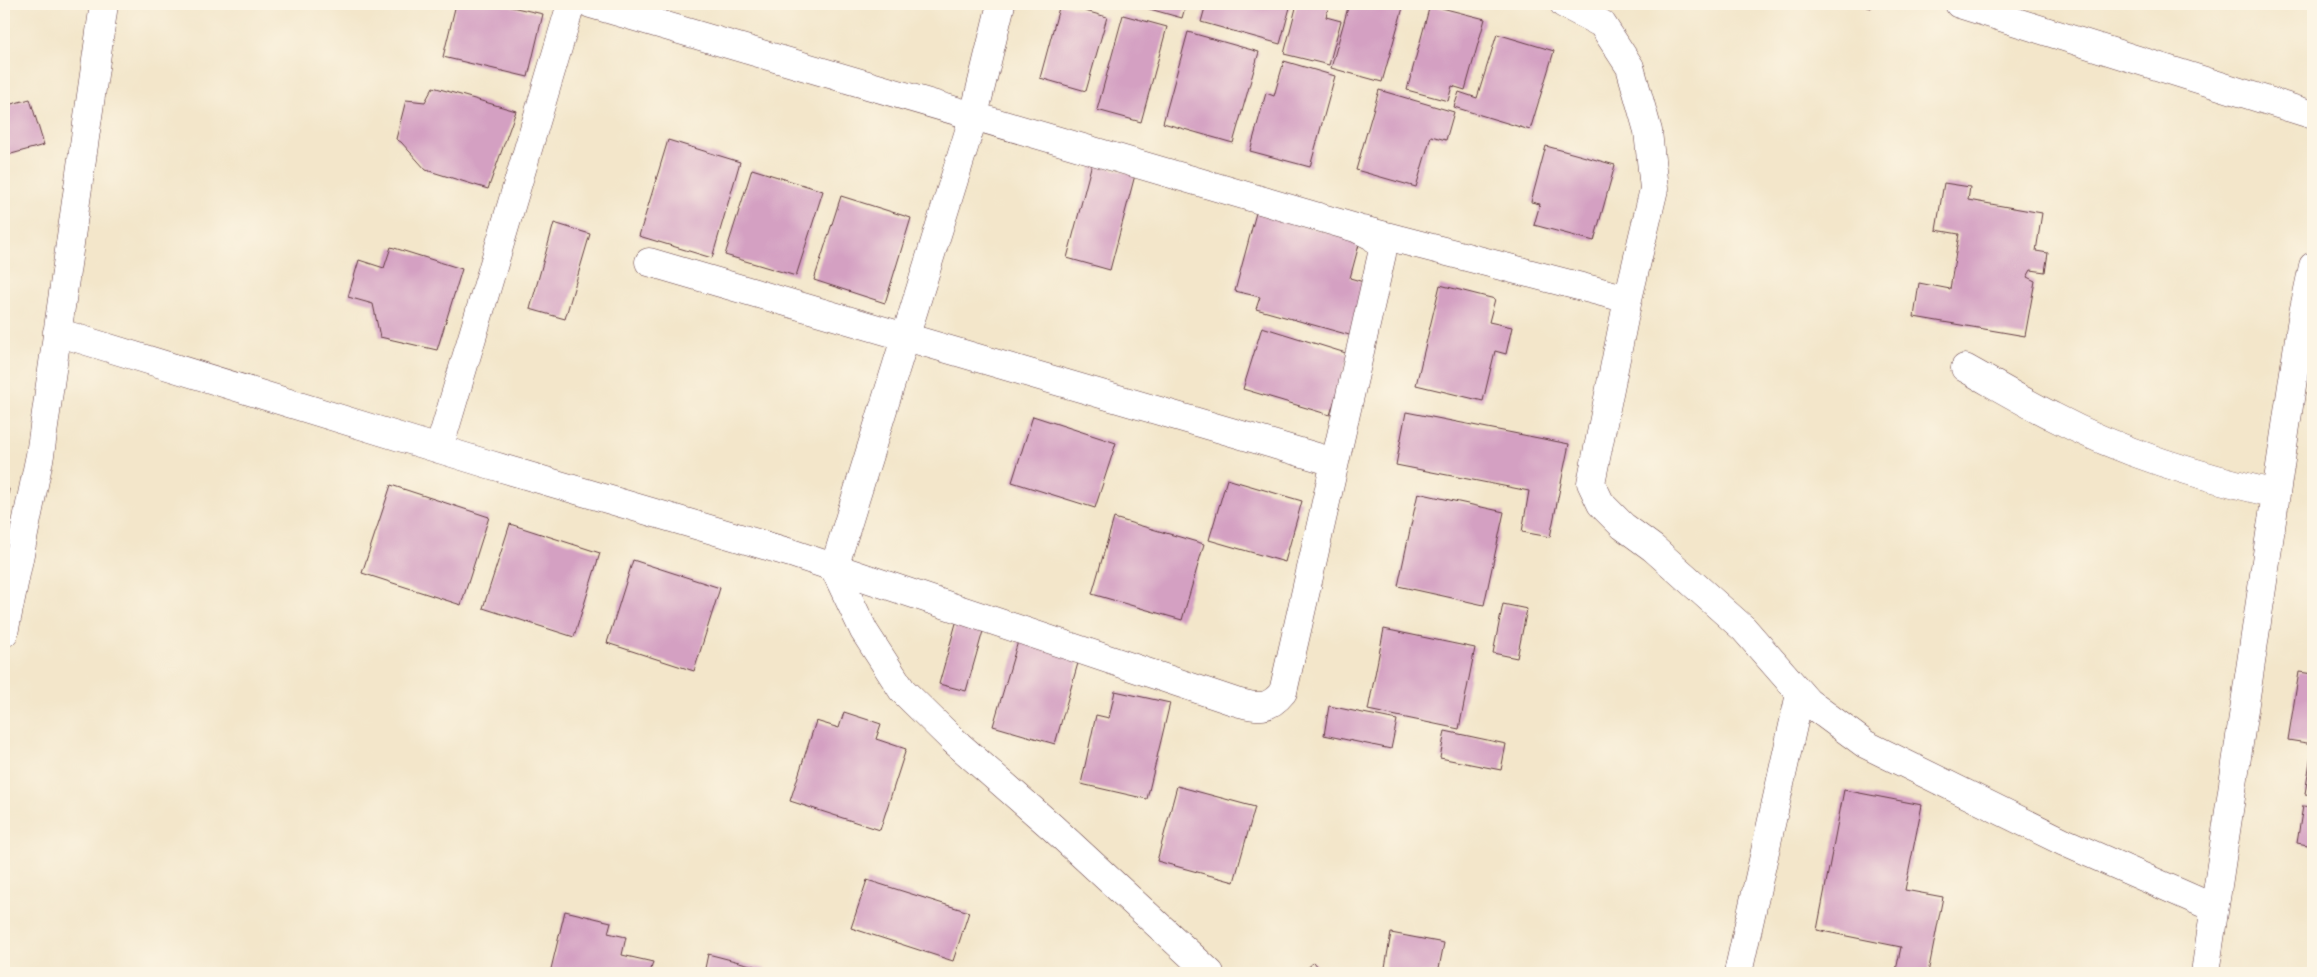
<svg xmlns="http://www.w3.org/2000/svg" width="2317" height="977" font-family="'Libre Caslon Text',serif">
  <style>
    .building { fill: #d4a0c2 }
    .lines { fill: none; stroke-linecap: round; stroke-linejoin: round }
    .street-casing { stroke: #633d43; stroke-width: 29 }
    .street { stroke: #fff; stroke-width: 28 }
  </style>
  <rect width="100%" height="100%" fill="#fcf5e5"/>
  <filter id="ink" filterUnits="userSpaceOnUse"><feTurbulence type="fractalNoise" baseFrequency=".02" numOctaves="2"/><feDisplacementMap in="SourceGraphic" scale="10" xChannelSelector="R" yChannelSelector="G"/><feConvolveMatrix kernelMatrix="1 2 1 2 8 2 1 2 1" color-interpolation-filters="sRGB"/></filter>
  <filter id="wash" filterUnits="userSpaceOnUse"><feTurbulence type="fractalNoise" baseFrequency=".0096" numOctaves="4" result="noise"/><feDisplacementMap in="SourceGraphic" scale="20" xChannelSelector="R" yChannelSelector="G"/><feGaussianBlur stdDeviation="1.12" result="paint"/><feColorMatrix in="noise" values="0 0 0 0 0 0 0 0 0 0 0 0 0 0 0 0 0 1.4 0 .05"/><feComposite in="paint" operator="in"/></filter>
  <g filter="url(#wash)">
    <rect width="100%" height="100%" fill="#f3e6ca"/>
    <g id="blocks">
      <path class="building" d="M456 4H498L543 14 528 77 443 57Z
        M1060 4 1107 17 1086 91 1040 78Z
        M1139 4H1186L1182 18 1139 6Z
        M1206 4H1291L1280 44 1201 22Z
        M1297 4H1329L1326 17 1341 21 1329 65 1284 54Z
        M1349 4H1404L1382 82 1331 68Z
        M1857 4H1873L1871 8Z
        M1430 5 1485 19 1465 90 1452 86 1448 101 1407 90Z
        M1123 15 1167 27 1141 122 1097 110Z
        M1188 32 1259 52 1233 143 1163 123Z
        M1497 34 1554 51 1530 130 1454 107 1459 92 1477 98Z
        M1284 61 1335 76 1310 167 1250 151 1266 93 1274 96Z
        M433 87 516 111 488 189 426 170 401 142 396 139 406 100 425 102Z
        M1379 90 1454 112 1446 140 1431 136 1416 187 1356 170Z
        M30 99 44 145 4 156V106Z
        M668 140 740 162 712 258 639 236Z
        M1546 146 1615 165 1594 241 1534 225 1540 204 1531 202Z
        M1092 163 1135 175 1110 270 1067 258Z
        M752 169 823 191 796 276 725 255Z
        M1944 183 1970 187 1968 200 2042 213 2036 251 2048 253 2045 272 2031 270 2027 277 2035 281 2025 336 1914 317 1919 283 1950 289 1959 234 1936 230Z
        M841 196 911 218 885 303 814 280Z
        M1256 213 1360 241 1350 278 1367 283 1353 336 1256 309 1260 297 1235 291Z
        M554 223 590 234 565 319 530 309Z
        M391 247 462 269 437 350 380 337 373 304 348 297 359 260 384 268Z
        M1440 285 1495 299 1489 322 1512 327 1506 354 1495 351 1483 401 1416 385Z
        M1262 327 1349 354 1330 415 1243 389Z
        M1406 412 1569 444 1550 537 1522 532 1529 491 1396 465Z
        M1033 416 1116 443 1095 508 1012 482Z
        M1227 479 1302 501 1285 562 1209 540Z
        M391 485 489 517 461 605 362 573Z
        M4 488 9 489 5 515H4Z
        M1418 493 1504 512 1484 605 1398 586Z
        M1114 518 1204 544 1182 620 1092 594Z
        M510 524 600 553 574 637 483 608Z
        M633 560 720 588 694 671 607 643Z
        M1503 604 1527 609 1517 658 1493 653Z
        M958 616 985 624 966 691 939 684Z
        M1384 629 1475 648 1459 729 1368 710Z
        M1019 638 1080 656 1055 744 993 726Z
        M2299 672 2313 674V744L2288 740Z
        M1115 691 1170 703 1147 799 1081 784 1096 715 1109 718Z
        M1329 706 1397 720 1391 749 1324 735Z
        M844 712 881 724 876 739 906 749 880 830 790 801 816 721 839 728Z
        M1445 731 1506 744 1501 770 1440 758Z
        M2312 748 2313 749V795L2305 794Z
        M1177 786 1255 807 1234 882 1157 861Z
        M1844 790 1922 805 1905 890 1943 897 1928 973 1896 970 1901 947 1817 930Z
        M2303 806 2313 807V846L2297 843Z
        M867 880 969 912 953 961 851 928Z
        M565 911 611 922 608 933 626 937 622 955 653 962 650 973H550Z
        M1391 933 1444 943 1438 973H1384Z
        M708 954 766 969 765 973H704Z
        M1314 962 1323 973H1302Z"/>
    </g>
  </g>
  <g filter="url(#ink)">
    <use href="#blocks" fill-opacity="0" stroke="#633d43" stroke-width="1"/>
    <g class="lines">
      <defs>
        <path id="street" d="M1001 4 974 115 834 568 864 631 902 690 953 740 1052 827 1210 973
          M1564 4 1602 24 1630 67 1648 131 1654 189 1628 299 1591 483 1601 504 1623 526 1653 548 1744 629 1808 702 1865 744 2064 842 2214 908
          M1959 4 2313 115
          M1363 230 1628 299
          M649 262 1334 462
          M57 332 488 464 791 553 1236 702C1257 707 1268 711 1283 692L1382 254 1381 244 1372 236 1356 228 591 4
          M1965 368C1994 384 2022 401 2052 416 2122 453 2199 476 2276 494
          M439 449 571 4
          M4 633 40 455 104 4
          M1738 973 1800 694
          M2205 973 2302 318 2313 266"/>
      </defs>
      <use href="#street" class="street-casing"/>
      <use href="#street" class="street"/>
    </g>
  </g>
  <rect width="2317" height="977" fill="none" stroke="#fcf5e5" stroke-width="20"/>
</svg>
